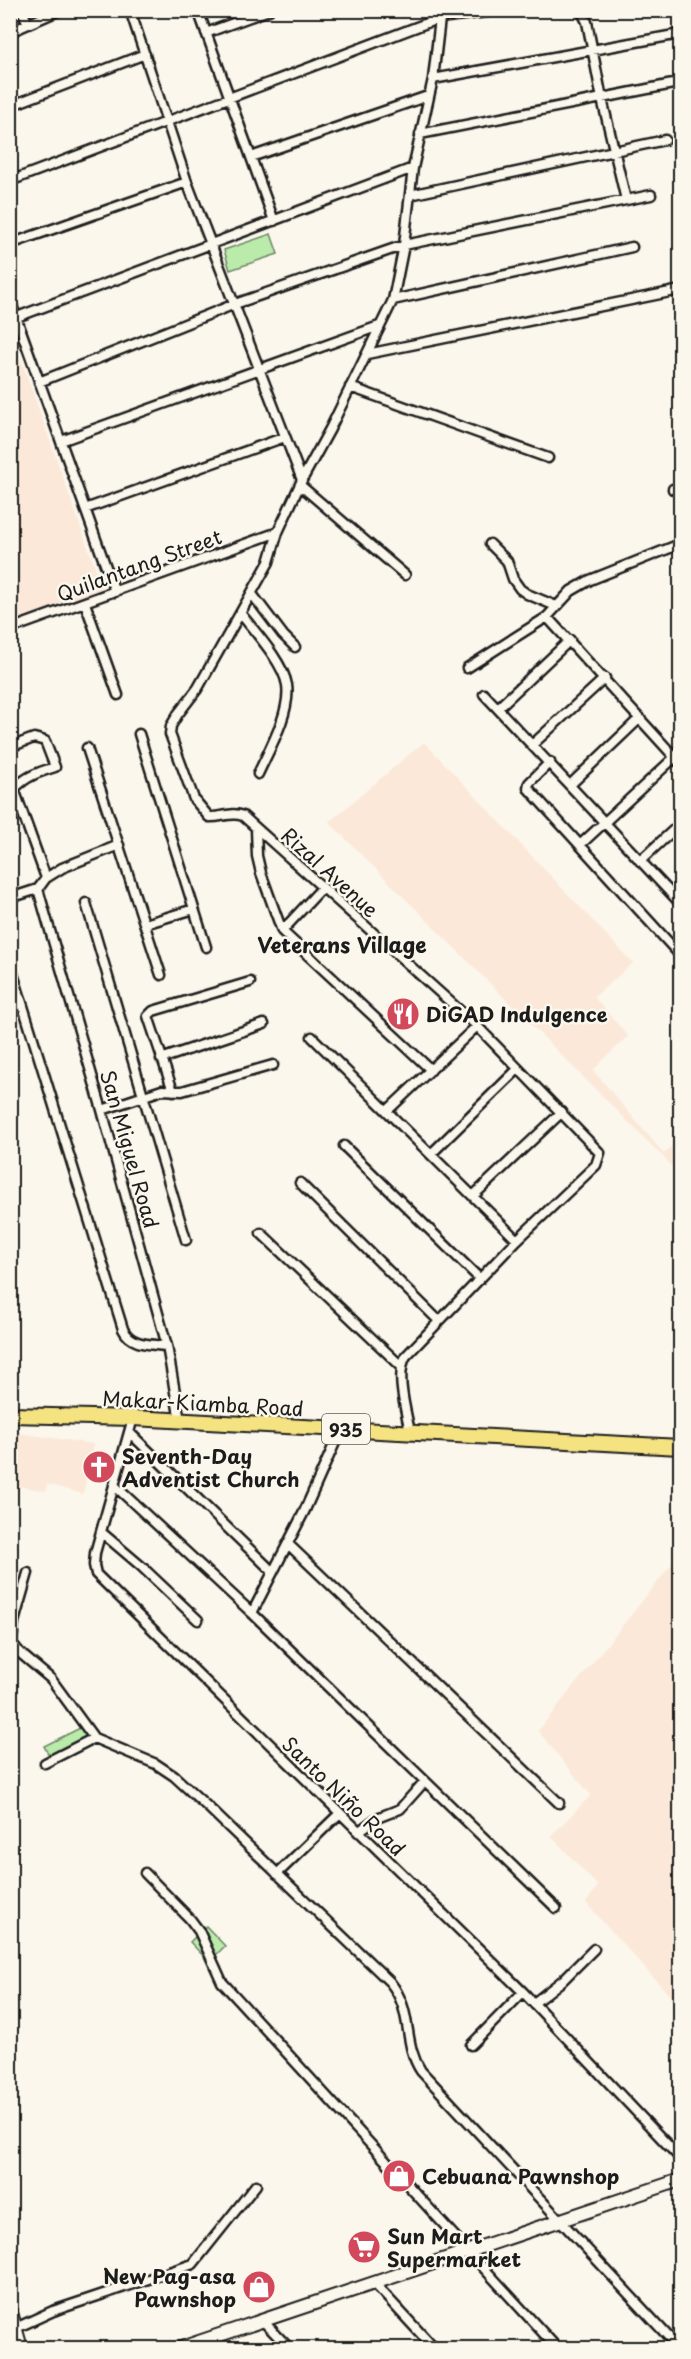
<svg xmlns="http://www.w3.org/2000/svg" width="691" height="2359" font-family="'Playpen Sans',sans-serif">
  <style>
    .built { fill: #fbe8d9 }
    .green { fill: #baebab; stroke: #6b8464; stroke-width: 1.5 }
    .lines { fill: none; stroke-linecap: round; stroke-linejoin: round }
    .street-casing { stroke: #1c1c1c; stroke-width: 13 }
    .secondary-casing { stroke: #1c1c1c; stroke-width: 16 }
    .primary-casing { stroke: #1c1c1c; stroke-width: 18 }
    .street { stroke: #fbf7ec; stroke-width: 8 }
    .secondary { stroke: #fbf7ec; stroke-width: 12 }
    .primary { stroke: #f5e382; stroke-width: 14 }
    .labels { text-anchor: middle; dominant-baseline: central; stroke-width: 5; stroke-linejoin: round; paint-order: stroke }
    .shield { fill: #fbf7ec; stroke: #5f5e5a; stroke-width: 1.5 }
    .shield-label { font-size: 18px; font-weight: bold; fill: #1c1c1c }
    .street-label { font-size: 20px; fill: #1c1c1c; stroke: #fbf7ec }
    .poi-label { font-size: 20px; font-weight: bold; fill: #1c1c1c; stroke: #fbf7ec; text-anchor: start }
    .neighbourhood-label { font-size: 21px; font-weight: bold; fill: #1c1c1c; stroke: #fbf7ec }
  </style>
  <rect width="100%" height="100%" fill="#fbf7ec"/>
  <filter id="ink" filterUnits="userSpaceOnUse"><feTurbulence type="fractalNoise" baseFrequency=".0167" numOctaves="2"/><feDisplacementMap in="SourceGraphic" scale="12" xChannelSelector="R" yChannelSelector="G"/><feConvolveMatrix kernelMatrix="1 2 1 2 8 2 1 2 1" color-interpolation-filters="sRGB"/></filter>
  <g filter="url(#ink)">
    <path class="built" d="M11 331 103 590 11 621H10Z
      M424 742 633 963 594 997 628 1036 593 1070 664 1154 680 1138V1174L329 822Z
      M11 1432 93 1444 83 1494 47 1484 46 1491 13 1485 10 1474Z
      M680 1554V2007L586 1903 598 1886 551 1836 591 1795 538 1731Z"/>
    <path class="green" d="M271 234 278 254 230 270 224 250Z
      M82 1727 89 1743 52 1761 44 1746Z
      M206 1926 225 1946 209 1962 190 1942Z"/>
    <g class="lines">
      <defs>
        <path id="street" d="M22 10 28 24
          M130 10 187 182 302 480
          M198 10 274 221
          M581 10 587 22 602 99 626 200
          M10 32 60 10
          M206 33 269 10
          M433 79 680 34
          M10 106 145 54
          M420 134 678 83
          M251 157 428 96
          M10 181 440 18 502 10
          M410 195 665 140
          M10 244 187 182
          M10 300 115 592
          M393 300 632 247
          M17 317 413 168
          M367 354 680 290
          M39 382 235 304 404 245 651 195
          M350 387 548 458
          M61 441 379 326
          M300 485 405 575
          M673 489 680 490
          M85 509 285 437
          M490 544 507 561 513 579 520 589 527 594 556 606
          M252 594 283 635 295 647
          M85 603 118 695
          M241 614C255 632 283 662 287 685 291 712 269 750 258 774
          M547 617 680 763
          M10 629 278 532
          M467 668 547 617 571 591 590 580 680 544
          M484 694 680 903
          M498 708 570 640
          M139 734 206 947
          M532 745 605 678
          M10 747 34 738 45 741 55 767C39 772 26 776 14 789
          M87 748 161 975
          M550 762 529 783 528 788 680 955
          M570 785 640 718
          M13 786 46 878
          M256 828 257 856 261 873 282 931 431 1070
          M580 845 675 757
          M640 861 680 824
          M38 889 102 1110 167 1346 180 1421
          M10 898 38 889 46 878 62 868 119 845
          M86 903 186 1240
          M145 924 194 909
          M282 931 322 888
          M10 964 123 1329C131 1346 150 1344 167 1346
          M312 1037 517 1240
          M161 1059 264 1024
          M173 1091 148 1016 153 1011 250 982
          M102 1110 162 1090 182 1091 273 1065
          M387 1111 477 1026
          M344 1146 480 1279
          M431 1154 518 1069
          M300 1183 438 1320
          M473 1196 562 1112
          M261 1233 401 1366
          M133 1418 95 1553 94 1565 96 1574 523 1992 680 2158
          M341 1429 304 1512 252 1613 556 1908
          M410 1432C406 1411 395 1374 406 1356L517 1240 596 1165 600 1153 477 1026 243 816C232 811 221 818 209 817L194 799 170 734 171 726 178 714 198 688 269 562 278 532 302 480 330 429 393 300 404 245 413 168 433 79 441 10
          M130 1433 273 1572
          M114 1485 252 1613
          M101 1532 141 1566 198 1620
          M288 1544 559 1803
          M28 1573 14 1622 12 1643 20 1653 51 1679 94 1738 156 1764 174 1776 210 1809 390 1982C414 2012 402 2042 421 2071L679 2348
          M45 1763 94 1738
          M358 1832 377 1818 400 1809 425 1781
          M145 1873 190 1919 199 1931 222 1982 557 2348
          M277 1874 339 1814
          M534 2003 563 1980 594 1949
          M471 2045 523 1992
          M374 2283 434 2348
          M263 2321 289 2348
          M16 2328 53 2311 193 2264 256 2185"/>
        <path id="secondary" d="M10 2309 21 2348
          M181 2348 680 2180"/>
        <path id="primary" d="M10 1415 133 1418 680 1447"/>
      </defs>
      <use href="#street" class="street-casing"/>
      <use href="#secondary" class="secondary-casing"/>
      <use href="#primary" class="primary-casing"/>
      <use href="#street" class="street"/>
      <use href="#secondary" class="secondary"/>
      <use href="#primary" class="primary"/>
    </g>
  </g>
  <defs>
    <symbol id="restaurant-disc" viewBox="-11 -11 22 22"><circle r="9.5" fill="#d1495b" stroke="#fbf7ec"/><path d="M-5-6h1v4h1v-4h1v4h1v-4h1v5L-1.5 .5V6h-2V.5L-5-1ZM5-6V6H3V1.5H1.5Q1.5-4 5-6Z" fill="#fff"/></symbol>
    <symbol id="church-disc" viewBox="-11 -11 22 22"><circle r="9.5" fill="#d1495b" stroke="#fbf7ec"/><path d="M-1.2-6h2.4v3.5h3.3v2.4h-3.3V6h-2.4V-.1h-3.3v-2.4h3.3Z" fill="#fff"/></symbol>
    <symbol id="shop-disc" viewBox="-11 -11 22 22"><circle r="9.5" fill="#d1495b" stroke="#fbf7ec"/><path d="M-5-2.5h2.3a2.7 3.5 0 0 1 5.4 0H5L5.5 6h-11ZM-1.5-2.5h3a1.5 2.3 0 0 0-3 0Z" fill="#fff"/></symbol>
    <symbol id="supermarket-disc" viewBox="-11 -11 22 22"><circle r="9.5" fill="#d1495b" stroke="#fbf7ec"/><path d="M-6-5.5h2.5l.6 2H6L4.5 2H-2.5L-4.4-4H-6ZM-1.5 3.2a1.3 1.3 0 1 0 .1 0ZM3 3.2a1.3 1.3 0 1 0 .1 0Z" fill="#fff"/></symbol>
  </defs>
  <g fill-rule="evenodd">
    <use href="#restaurant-disc" x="384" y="995" width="38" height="38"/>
    <use href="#church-disc" x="80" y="1448" width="38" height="38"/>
    <use href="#shop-disc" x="380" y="2157" width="38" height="38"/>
    <use href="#supermarket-disc" x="345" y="2228" width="38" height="38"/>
    <use href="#shop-disc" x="240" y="2268" width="38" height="38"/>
  </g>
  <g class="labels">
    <rect class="shield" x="322" y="1414" width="48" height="30" rx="4.5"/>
    <g class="shield-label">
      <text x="346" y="1429">935</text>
    </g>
    <g class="street-label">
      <text transform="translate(139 565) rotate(-20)">Quilantang Street</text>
      <text transform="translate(330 872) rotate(42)">Rizal Avenue</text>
      <text transform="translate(130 1149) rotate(74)">San Miguel Road</text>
      <text transform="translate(203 1403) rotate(3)">Makar-Kiamba Road</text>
      <text transform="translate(344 1796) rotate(44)">Santo Niño Road</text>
    </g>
    <g class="poi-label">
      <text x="426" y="1014">DiGAD Indulgence</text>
      <text x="122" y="1456">Seventh-Day<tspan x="122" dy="23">Adventist Church</tspan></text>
      <text x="422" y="2176">Cebuana Pawnshop</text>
      <text x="387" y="2236">Sun Mart<tspan x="387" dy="23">Supermarket</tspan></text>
      <text x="236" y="2276" text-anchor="end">New Pag-asa<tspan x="236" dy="23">Pawnshop</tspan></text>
    </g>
    <g class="neighbourhood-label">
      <text x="342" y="944">Veterans Village</text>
    </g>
  </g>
  <rect width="691" height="2359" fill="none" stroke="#fbf7ec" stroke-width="36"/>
  <rect x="18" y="18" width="655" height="2323" fill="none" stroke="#1c1c1c" stroke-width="2" filter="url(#ink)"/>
</svg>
